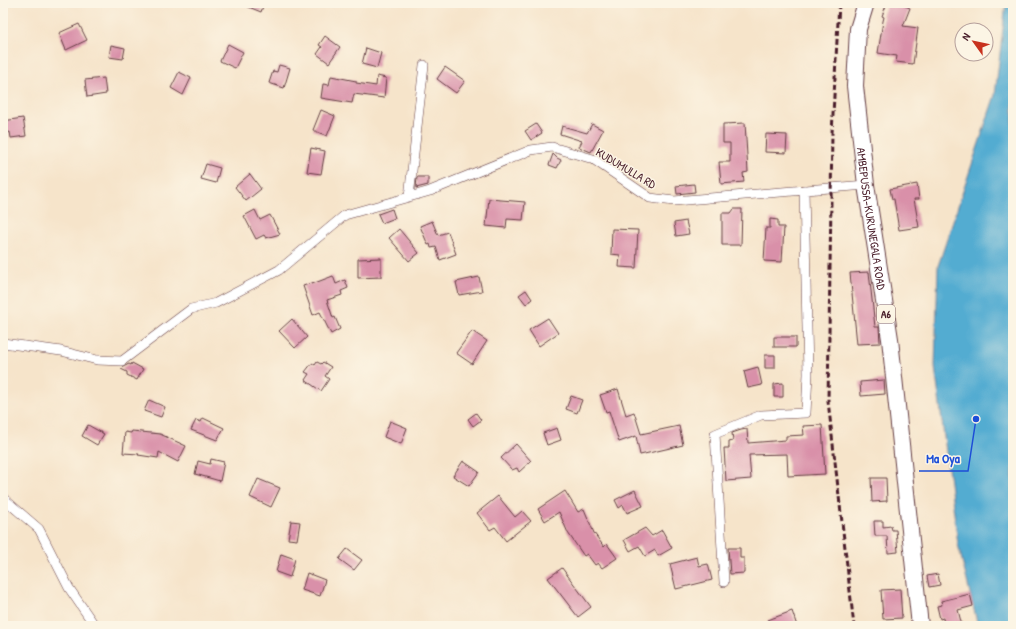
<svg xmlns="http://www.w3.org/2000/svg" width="1016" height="629" font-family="'Patrick Hand',sans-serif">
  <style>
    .water { fill: #53acd1; stroke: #4e667e }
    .building { fill: #d990a9 }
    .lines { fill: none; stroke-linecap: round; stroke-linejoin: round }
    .street-casing { stroke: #643d43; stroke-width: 10 }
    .highway-casing { stroke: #643d43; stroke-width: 18 }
    .street { stroke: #fff; stroke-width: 9 }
    .highway { stroke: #fff; stroke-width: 16 }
    .rail { stroke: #4a1f2b; stroke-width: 3; stroke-dasharray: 6 3; stroke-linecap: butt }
    .labels { text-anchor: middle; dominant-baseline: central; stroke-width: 3; stroke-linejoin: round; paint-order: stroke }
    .shield { fill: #fcf5e5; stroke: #7f5f63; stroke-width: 1 }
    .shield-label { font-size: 11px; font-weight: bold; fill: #4a1f2b }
    .street-label { font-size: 12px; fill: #4a1f2b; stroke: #fcf5e5 }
    .leader { fill: none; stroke: #1d4ed8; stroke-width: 1.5 }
    .callout-dot { fill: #1d4ed8; stroke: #fcf5e5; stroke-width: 1.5 }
    .callout-label { font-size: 13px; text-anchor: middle; font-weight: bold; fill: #1d4ed8; stroke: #fcf5e5; stroke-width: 3; stroke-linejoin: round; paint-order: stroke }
  </style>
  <rect width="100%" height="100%" fill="#fcf5e5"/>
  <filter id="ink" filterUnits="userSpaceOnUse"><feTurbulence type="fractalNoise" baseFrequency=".025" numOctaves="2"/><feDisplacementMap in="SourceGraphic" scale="8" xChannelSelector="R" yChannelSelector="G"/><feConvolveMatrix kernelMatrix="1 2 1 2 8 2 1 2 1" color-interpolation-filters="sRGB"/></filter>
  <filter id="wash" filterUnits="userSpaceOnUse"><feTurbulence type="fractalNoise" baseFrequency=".012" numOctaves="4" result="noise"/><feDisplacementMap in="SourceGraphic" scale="16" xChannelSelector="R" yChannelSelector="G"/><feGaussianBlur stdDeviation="0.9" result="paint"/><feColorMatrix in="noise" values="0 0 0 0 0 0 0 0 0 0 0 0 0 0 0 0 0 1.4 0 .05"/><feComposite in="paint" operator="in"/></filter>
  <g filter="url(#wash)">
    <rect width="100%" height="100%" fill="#f6e4ca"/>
    <path class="water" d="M1006 3H1013V626H978L958 544 935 367 938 266 995 95Z"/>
    <g id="blocks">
      <path class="building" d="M239 3H264L261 12Z
        M887 3H898L910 8 903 26 918 28 913 64 896 62 897 56 878 53 883 21 884 17 882 16Z
        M79 24 87 40 66 50 59 33Z
        M325 36 340 47 329 63 317 54 322 47 319 45Z
        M228 44 243 52 235 68 220 61Z
        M111 45 125 48 123 59 109 57Z
        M366 48 381 53 377 68 362 64Z
        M279 65 290 68 284 88 269 83 273 71 277 72Z
        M445 67 465 81 456 93 437 79Z
        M179 72 191 78 183 95 171 88Z
        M331 76 356 81V83L376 86 377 76 386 78 384 98 354 94 352 103 321 98 323 84 329 85Z
        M104 78 106 94 87 97 85 80Z
        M321 110 335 116 327 136 313 130Z
        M23 118 26 136 11 138 10 132 3 134V121Z
        M745 123 748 172 743 173 744 182 721 184 719 162H730V143H723V124Z
        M536 124 542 133 531 140 525 131Z
        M592 124 603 130 591 152 579 147 582 141 560 134 562 126 587 133Z
        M766 134 787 135 786 153 765 152Z
        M311 148 325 151 321 174 307 172Z
        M553 154 557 158 561 160 557 168 549 165Z
        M206 164 220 168 216 183 201 179Z
        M250 174 261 189 246 201 235 187Z
        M417 177H428V185L416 188Z
        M694 184 695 192 677 194 676 186Z
        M917 184 919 199H914L919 227 899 230 894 199H892L890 189Z
        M489 199 525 202 523 220 507 219 506 228 486 226Z
        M392 209 395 218 382 223 378 214Z
        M734 209H742L741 245H722V213H731Z
        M255 210 260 220 270 215 280 234 266 238 264 235 256 239 244 216Z
        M770 219 778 220V227H784L782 262 764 261 766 228H770Z
        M432 221 438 235 448 232 456 254 440 260 436 247 431 248 430 244 428 245 420 226Z
        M686 221 689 234 676 236 674 223Z
        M399 229 419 253 409 261 389 238Z
        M612 229 638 230 636 268 619 267 620 255 611 254Z
        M381 258V277L358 278V259Z
        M869 272 875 327H879L880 343 857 344 850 273Z
        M333 276 336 284 345 280 348 288 341 291 342 295 327 300 333 318 335 317 340 329 331 334 320 312 313 315 303 286 312 283V284Z
        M479 277 482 291 459 295 456 282Z
        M526 290 532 299 526 304 519 295Z
        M548 318 558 333 539 346 529 330Z
        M292 319 307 337 295 348 279 331Z
        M472 331 487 341 472 364 456 353Z
        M774 337H796V347H774Z
        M765 355H775V368H765Z
        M317 362 321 364 323 362 331 367 325 376 329 379 321 391 305 380 309 374 305 372 312 363 315 365Z
        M132 363 143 369 137 380 127 375V372L121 369 123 367 129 364 131 365Z
        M758 367 762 385 748 388 744 371Z
        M884 380 885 394 861 396 860 382Z
        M783 383V397H774V384Z
        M618 389 626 415 634 412 641 434 679 426 683 445 640 455 636 436 619 442 609 411 606 412 600 395Z
        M571 396 582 400 577 413 566 409Z
        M149 400 165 407 161 417 144 411Z
        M476 413 481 420 473 426 468 419Z
        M203 418 224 428 217 440 191 430 196 420 201 422Z
        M390 421 407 428 401 444 384 437Z
        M88 425 104 434 97 445 82 436Z
        M822 425 825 474 788 476 787 454 749 455 751 479 726 481 724 448H729V442L733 441 732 433 741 430 747 429 748 443 786 440V436L804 435 803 426Z
        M557 428 561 440 547 445 543 433Z
        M132 431 160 434 186 446 178 462 159 452 158 458 138 455 139 454 123 453 125 432 131 433Z
        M516 444 531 461 519 472 517 468 512 470 501 458Z
        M211 459 224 462 220 481 195 474 198 461 210 464Z
        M463 461 479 472 469 486 453 476Z
        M871 478H886L887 501 872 502Z
        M258 479 280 488 271 507 250 497Z
        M635 490 643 506 627 513 623 505 619 508 615 500Z
        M565 491 578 512 584 509 594 533 604 547 607 544 617 558 602 568 598 563 595 565 587 554 584 556 568 533 559 512 545 521 538 509Z
        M498 496 515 517 522 511 531 521 506 541 495 527 490 530 477 513Z
        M291 521 300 522 297 540 288 539Z
        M874 521H883V527L891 526 892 530H896L898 552 888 553 887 536H875Z
        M645 528 652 536 662 530 672 548 658 556 655 550 645 556 639 546 630 551 624 540Z
        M728 548H740V558H744V573L730 574Z
        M347 549 362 560 354 570 339 559Z
        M281 554 295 559 290 577 276 572Z
        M697 557 699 566 708 564 712 580 676 589 670 564Z
        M562 568 591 607 578 617 548 578Z
        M307 573 325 580 320 596 302 590Z
        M938 574 940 585 929 587 927 576Z
        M900 589 902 618 883 619 881 590Z
        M970 594 973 606 958 610 962 626H944L943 618 940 619 937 606 942 605 941 601Z
        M792 611 797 626H770L768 620Z"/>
    </g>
  </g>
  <g filter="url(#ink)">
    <use href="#blocks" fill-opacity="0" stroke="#643d43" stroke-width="1"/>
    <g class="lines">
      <defs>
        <path id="street" d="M409 197 430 191 531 150 552 147 593 159 650 198 674 201 866 185
          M3 343 61 351 97 360 122 361 191 309 216 303 279 270 345 215 409 197 424 65
          M3 498 39 529 69 588 95 626
          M724 582 715 434 761 415 806 413 808 374 804 190"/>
        <g id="highway">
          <path id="s1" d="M866 3 858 29 855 86 866 185 890 339 920 626"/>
        </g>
      </defs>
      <use href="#street" class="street-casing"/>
      <use href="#highway" class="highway-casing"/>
      <use href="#street" class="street"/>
      <use href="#highway" class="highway"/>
      <path class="rail" d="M839 3 832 133 828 401 854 626"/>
    </g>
  </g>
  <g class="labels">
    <rect class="shield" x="877" y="305" width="18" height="18" rx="3"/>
    <g class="shield-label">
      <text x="886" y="314">A6</text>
    </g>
    <g class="street-label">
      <text transform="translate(626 168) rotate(31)">KUDUMULLA RD</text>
      <text stroke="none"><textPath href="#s1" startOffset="218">AMBEPUSSA-KURUNEGALA ROAD</textPath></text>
    </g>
  </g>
  <path class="leader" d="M976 419L968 471H919"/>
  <circle class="callout-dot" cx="976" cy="419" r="4"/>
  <g class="callout-label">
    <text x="943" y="463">Ma Oya</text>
  </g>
  <rect width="1016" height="629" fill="none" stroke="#fcf5e5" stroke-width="16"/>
  <g transform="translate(974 42) rotate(303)"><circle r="19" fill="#fcf5e5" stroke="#b59f9b"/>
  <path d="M0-3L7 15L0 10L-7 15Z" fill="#c8321e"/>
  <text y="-6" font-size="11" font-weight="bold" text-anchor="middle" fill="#4a1f2b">N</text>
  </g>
</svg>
